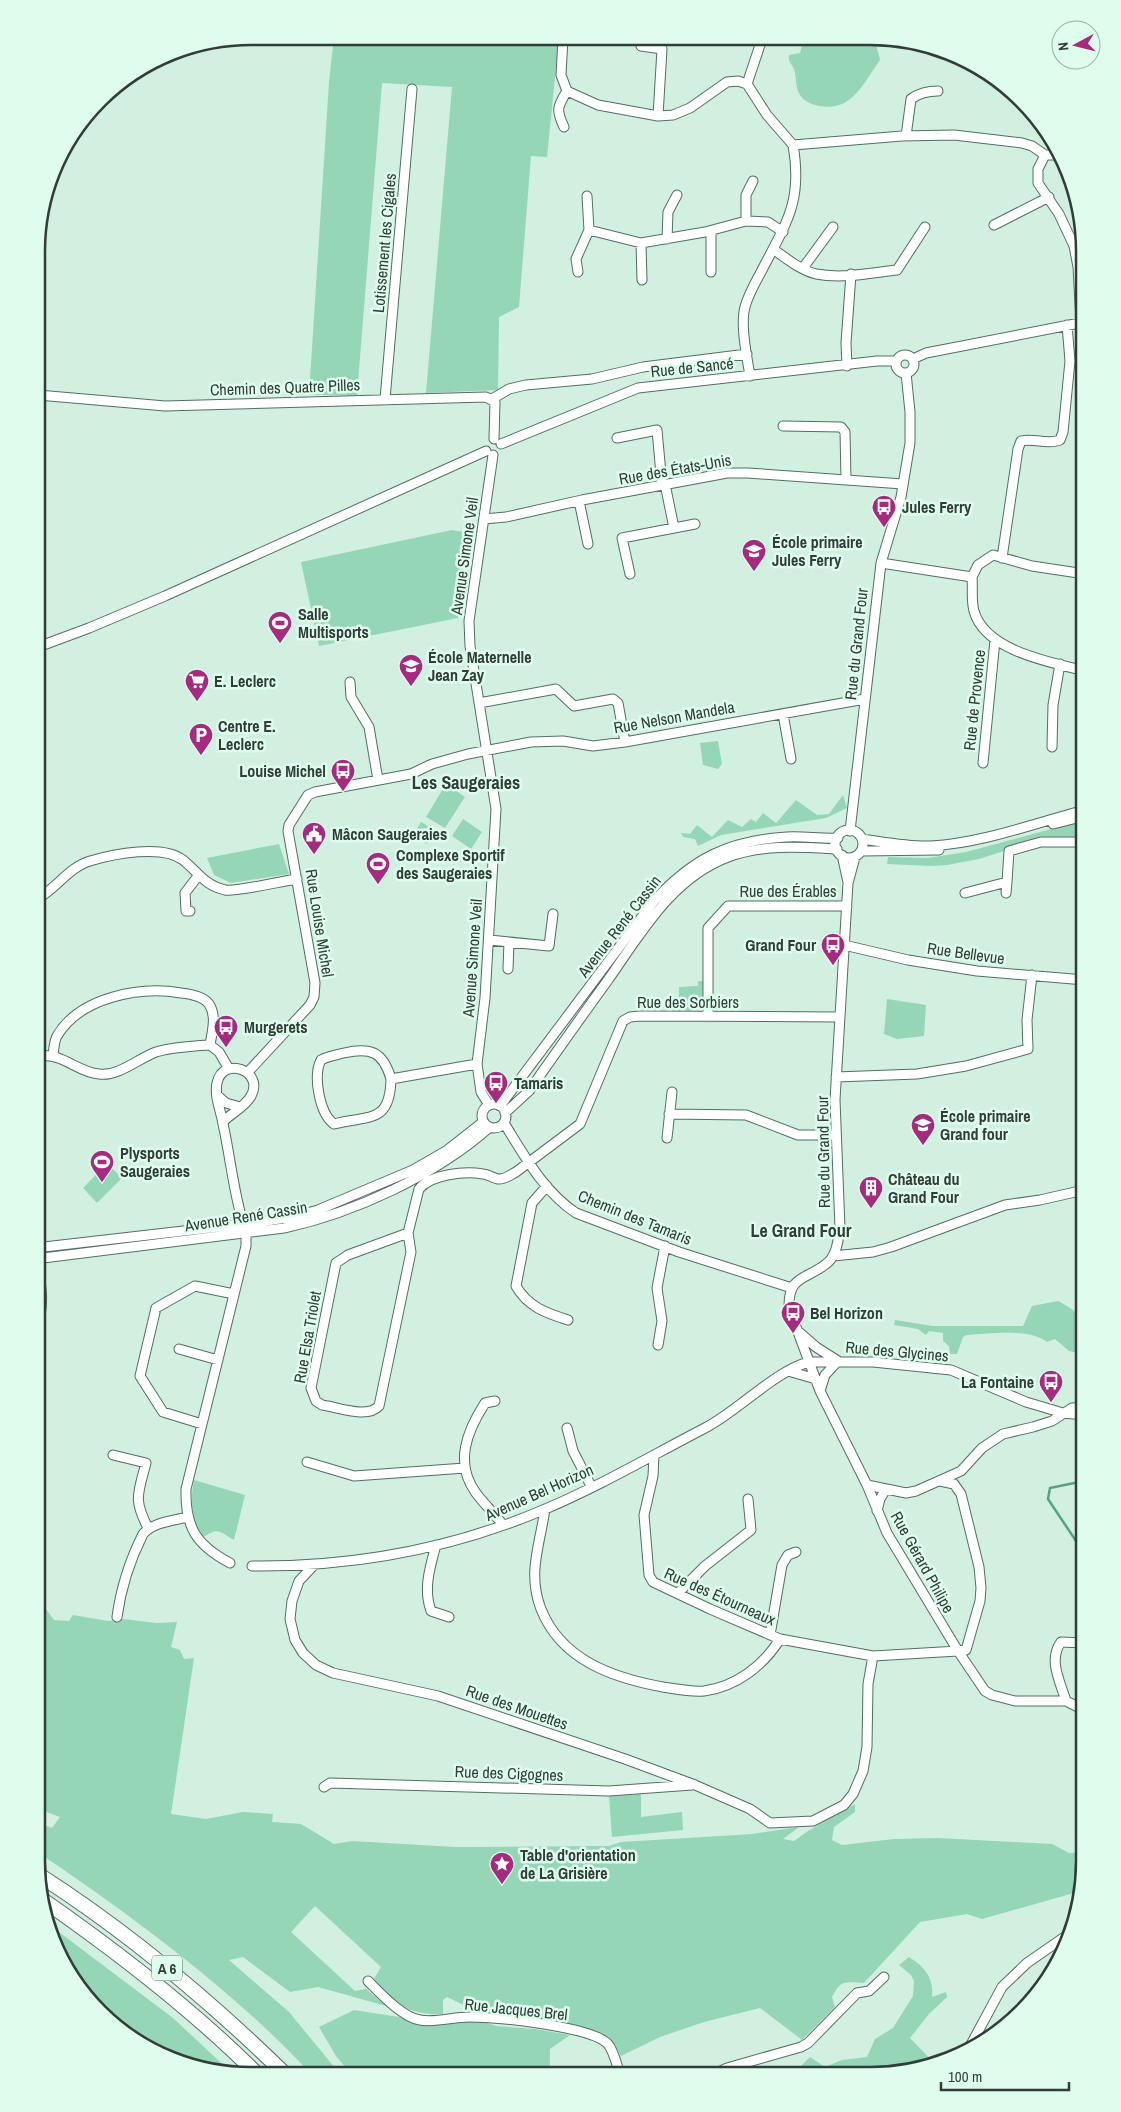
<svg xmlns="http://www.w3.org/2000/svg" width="1121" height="2112" font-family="'Archivo Narrow',sans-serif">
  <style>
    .green { fill: #95d6b7 }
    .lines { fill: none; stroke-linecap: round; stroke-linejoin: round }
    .stream { stroke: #53a582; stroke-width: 2.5 }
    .minor-casing { stroke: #536e61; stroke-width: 11 }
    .highway-casing { stroke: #536e61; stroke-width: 16 }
    .minor { stroke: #fff; stroke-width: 9 }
    .highway { stroke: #fff; stroke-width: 14 }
    .labels { text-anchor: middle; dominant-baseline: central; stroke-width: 5; stroke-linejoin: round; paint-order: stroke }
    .shield { fill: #defded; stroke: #65776e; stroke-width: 1 }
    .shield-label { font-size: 15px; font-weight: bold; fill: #313d37 }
    .street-label { font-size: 16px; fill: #313d37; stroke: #defded }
    .poi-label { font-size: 16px; font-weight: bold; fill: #313d37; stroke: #defded; text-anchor: start }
    .neighbourhood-label { font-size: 18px; font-weight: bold; fill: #313d37; stroke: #defded }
    .rim { fill: none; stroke: #313d37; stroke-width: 2.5 }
  </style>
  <rect width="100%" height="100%" fill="#d1f0e0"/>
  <path class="green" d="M334 37 559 38 547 157 531 156 519 307 499 317 498 390 426 393 452 87 382 83 357 395H309L329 82Z
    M803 40H875L880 60C870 74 861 92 846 102 834 110 808 108 800 95 795 88 797 77 794 69 791 63 788 62 789 55L800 53Z
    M452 530 469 533 458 618 319 646 301 562Z
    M718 741 722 764 718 769 703 765 700 743Z
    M446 784 465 797 445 828 426 817Z
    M843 795 847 808 826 818 721 835 698 846 695 839 683 837 681 833 690 834 697 825 712 837 728 820 742 827 751 819 756 822 763 813 776 823 796 800 817 815 829 814Z
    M463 819 482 832 471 849 452 836Z
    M1085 820V838L1041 839 979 859 947 865 932 866 887 864 888 857 928 858 966 852Z
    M421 822 435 830 427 844 413 836Z
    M279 844 289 874 231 883 214 875 207 858Z
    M698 981H703L704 1005H698V1010L673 1011V1006H679V987L698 986Z
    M887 999 926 1005 924 1036 897 1039 884 1034Z
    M107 1163 122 1178 97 1203 83 1188Z
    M1058 1301C1086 1315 1084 1323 1084 1352L1082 1354 1069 1351 1055 1339 1047 1342C1029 1328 989 1334 967 1335L963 1337 957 1354H950L949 1346 943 1341V1333L929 1331 926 1335 918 1329 894 1325 895 1320 933 1326H1023L1032 1306Z
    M194 1480 245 1495 234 1540C219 1531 219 1527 203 1537 191 1518 190 1501 194 1480Z
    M37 1608 46 1609 54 1620 69 1621 73 1615 108 1621 123 1619 157 1623 177 1622 171 1647 180 1650 184 1659 194 1658 171 1814 206 1819 243 1812 273 1814 272 1822 301 1824 334 1844 352 1841 455 1847 609 1846 621 1842 752 1834 799 1827 783 1839 794 1841 808 1831 855 1804V1812L834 1827 832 1840 842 1845 894 1839 938 1838 1052 1844 1069 1853 1084 1852V1875L1081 1891 982 1919 967 1914 920 1922 864 1983C845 1982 841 1979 832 1997L835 2007 802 2040 760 2008 704 2022 660 2037 621 2056 611 2039 579 2029 499 2012 474 2010 447 1997 443 2000V2014C407 2015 398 2005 374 1979L381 1967 315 1906 291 1932 355 1991 366 1989 386 2006 318 1987 290 1992 243 1957 229 1960 289 2012 340 2074H311C233 1990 131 1915 36 1851V1822L52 1828 60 1817 36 1808Z
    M641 1794V1817L682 1812 683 1830 612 1837 609 1796Z
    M47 1923 173 2018 233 2074H223L156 2054 110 2023 72 1980 48 1930Z
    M909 1957C925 1967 934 1978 932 1997L946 1992 947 1997 929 2014 910 2038 936 2065 870 2076H791L810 2057 825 2067 842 2060 867 2057 875 2039 893 2028 913 1996 914 1981 911 1975 899 1965Z
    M354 2010 399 2017 415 2022 462 2021 487 2023 496 2026 535 2029 570 2035 550 2049V2075L351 2074 336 2056 319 2027Z"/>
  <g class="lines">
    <path class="stream" d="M1084 1553 1048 1499 1050 1488 1084 1481"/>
    <defs>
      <path id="minor" d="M563 38 561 75 567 91 598 105 658 116 673 115 690 108 727 82 738 81 747 84 767 115 793 145
        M641 46 662 49 658 116
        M747 84 762 39
        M564 127C556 110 557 107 567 91
        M906 136 911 99C919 93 928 91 938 91
        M1045 155H1060
        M746 221V195L753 181
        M994 225 1049 197
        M589 230 641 243 705 232 746 221 768 222 783 232
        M667 239 668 212 677 195
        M641 243 642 280
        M773 249C786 258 800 270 816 274 842 279 871 273 897 270L925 227
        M803 268 833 227
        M578 272 576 259 589 230 587 196
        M711 272V231
        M896 364a9 9 0 1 1 18 0a9 9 0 1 1-18 0Z
        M913 359 926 353 1085 322
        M847 366 846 343 851 274
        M750 376C747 357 740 325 745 307 748 295 755 283 761 272 786 223 803 202 793 145L902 136 954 135 1022 143 1032 146 1045 155 1038 169V183L1059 214 1074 246 1078 267 1081 322
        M38 395 165 406 486 397 495 402 494 439
        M385 399 412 89
        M492 399 509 389 526 385 592 379 643 367 747 354
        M783 426 841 427 845 432 846 479
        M617 438 657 430 662 485
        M501 444 638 388 877 361H896
        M665 484 674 528
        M579 501 588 544
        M484 519 506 517 582 500 727 473H748L903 484
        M1002 558 1018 449 1021 441C1034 438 1048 445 1060 440L1063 432 1070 361 1067 325
        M881 563 972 577 978 565 993 555 1032 566 1085 574
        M630 574 622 538 695 524
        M972 577C973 588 971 600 974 611 985 651 1050 662 1085 671
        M38 647 89 628 165 596 486 451
        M350 682 351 697 369 727 378 780
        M479 703 556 689 574 706 613 699 618 703 625 742
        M783 714 791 759
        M1052 747 1053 705 1060 664
        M983 763 995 640
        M1053 824 1085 816
        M835 844a14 14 0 1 1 28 0a14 14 0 1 1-28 0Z
        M850 831 881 563 901 497 910 443V412L906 373
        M862 839C884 842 908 847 931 846 983 843 1035 823 1085 810
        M861 851 939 850
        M842 855 848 882
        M855 857 848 883 835 1100 840 1228C838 1240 837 1256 826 1264 806 1280 788 1275 789 1308L820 1391 867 1485 906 1493 916 1491 961 1471 982 1448 1003 1434 1033 1427 1052 1421 1072 1408 1084 1407
        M965 893 1007 882 1009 851 1041 842H1085
        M1006 893 1007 882
        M37 899C56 889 69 867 90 861 113 854 163 844 183 860 198 872 204 885 225 890 237 892 282 881 297 879
        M190 911H186L185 893 198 876
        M489 940 549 946 553 914
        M844 945 908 960 977 971 1085 980
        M508 969 509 942
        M708 1016V928L728 906H847
        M53 1055C54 1049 54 1041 57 1036 80 997 140 986 181 993 191 994 203 996 209 1004 217 1016 212 1032 210 1045
        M37 1056C63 1052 76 1072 99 1074 118 1077 139 1058 156 1052 173 1047 192 1046 210 1045L219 1052 229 1069
        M248 1072 310 1005 314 997 315 983 288 831 289 825 308 795 315 792 411 774 432 764 468 754 531 742 563 741 593 746 625 742 865 699
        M836 1077 917 1074 966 1066 1028 1049 1027 1020 1032 975
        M391 1079C390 1124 369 1115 334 1124 319 1113 313 1075 321 1060 328 1056 336 1055 344 1053 370 1047 383 1051 391 1079L477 1064
        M217 1095 226 1103 240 1107
        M482 1116a12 12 0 1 1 24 0a12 12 0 1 1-24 0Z
        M489 1105 481 1092 477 1064 485 998 496 809 470 646 469 621 493 455
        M500 1106 653 902C692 859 729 840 787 837 804 836 821 839 838 838
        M505 1113 529 1091C555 1054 581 1017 608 980 641 933 672 878 728 857 763 844 801 847 837 849
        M669 1114 746 1115 798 1135H836
        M223 1122C231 1113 245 1107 251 1096 265 1071 223 1055 217 1083 214 1096 221 1111 223 1124 231 1160 234 1198 246 1233V1246L186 1489C185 1527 196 1545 230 1563
        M504 1123C524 1155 543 1191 576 1213L679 1252 792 1288
        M667 1138 672 1092
        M547 1186 532 1203 516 1286C528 1307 546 1313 568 1320
        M408 1233 348 1255 336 1263 311 1388 316 1401 322 1405C338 1407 367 1419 379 1406L411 1252 408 1233 419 1189C431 1174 465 1171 483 1174 488 1174 492 1178 498 1179 504 1180 510 1175 516 1172L580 1124 623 1021 630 1017 640 1016 840 1017
        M44 1247 253 1223 292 1217 318 1210 413 1170 446 1151 483 1122
        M833 1256 873 1252 891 1247 1005 1205 1040 1200 1084 1190
        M37 1261 43 1258 284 1228C354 1213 436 1175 490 1127
        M37 1327C45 1304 41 1285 37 1261
        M800 1333 816 1347 838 1361
        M658 1345 662 1321 657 1288 665 1246
        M179 1349 218 1360
        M788 1371 816 1379
        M820 1391 825 1375 838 1361
        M495 1401 485 1403C467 1431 454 1463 476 1493 484 1504 495 1514 503 1525
        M202 1424 163 1412 140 1376 156 1308 195 1286 234 1294
        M567 1428 573 1451 591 1486
        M113 1455 146 1463C138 1494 133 1499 148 1528
        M654 1455 653 1476 644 1515 649 1575 653 1582 710 1609 780 1639 873 1656
        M307 1462 354 1476 465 1468
        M940 1481 954 1484 961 1494 979 1567 981 1588 980 1601 966 1650 958 1651 985 1691 992 1695 1015 1701H1066L1084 1710
        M867 1485 887 1533 958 1651
        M545 1509C540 1545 527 1573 541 1609 561 1660 613 1678 663 1687 676 1689 691 1692 704 1691 736 1687 764 1665 780 1639
        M877 1511 880 1499 886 1489
        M436 1545C430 1567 423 1589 431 1611L449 1617
        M315 1564 299 1581 292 1601 290 1619 295 1640 303 1653 316 1665 333 1673 438 1696 625 1759 695 1785 750 1809 770 1823 813 1821 844 1805 853 1794 863 1771 867 1747 868 1684 873 1656 958 1651
        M252 1566C351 1567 451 1549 543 1510 598 1487 651 1456 705 1428 737 1412 777 1369 810 1362H873L951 1370 1026 1402 1063 1413 1084 1415
        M678 1593 705 1566 751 1530 748 1499
        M117 1617C121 1587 130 1560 143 1534 153 1522 173 1521 187 1517
        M770 1635 782 1565 788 1555 796 1552
        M1066 1701C1060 1681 1048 1660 1061 1642L1084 1643
        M324 1787 330 1783 609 1791 692 1785
        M368 1981C380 1993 402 2017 420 2020 435 2023 453 2017 469 2017 496 2017 588 2026 607 2043 614 2050 617 2066 620 2075
        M968 2050 1002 1987 1027 1963 1066 1936 1073 1925
        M713 2075 727 2068 801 2047 808 2043 857 1993 869 1991 884 1977"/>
      <path id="highway" d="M39 1875C128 1932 209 2000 285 2074
        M43 1900C119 1953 192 2009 257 2074"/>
    </defs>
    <use href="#minor" class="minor-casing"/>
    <use href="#highway" class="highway-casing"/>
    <use href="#minor" class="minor"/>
    <use href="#highway" class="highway"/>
  </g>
  <defs>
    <symbol id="bus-pin" viewBox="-11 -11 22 30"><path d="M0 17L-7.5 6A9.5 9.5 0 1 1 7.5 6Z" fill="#a62a7e" stroke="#defded"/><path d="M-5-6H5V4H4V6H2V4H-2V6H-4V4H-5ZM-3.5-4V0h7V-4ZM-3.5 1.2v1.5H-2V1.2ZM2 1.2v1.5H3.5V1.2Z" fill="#fff"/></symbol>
    <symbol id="school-pin" viewBox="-11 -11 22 30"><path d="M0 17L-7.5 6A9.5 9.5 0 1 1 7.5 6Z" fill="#a62a7e" stroke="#defded"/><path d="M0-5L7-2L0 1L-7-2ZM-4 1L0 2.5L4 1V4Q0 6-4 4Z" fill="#fff"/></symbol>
    <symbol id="stadium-pin" viewBox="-11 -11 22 30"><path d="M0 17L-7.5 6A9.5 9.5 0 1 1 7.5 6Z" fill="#a62a7e" stroke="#defded"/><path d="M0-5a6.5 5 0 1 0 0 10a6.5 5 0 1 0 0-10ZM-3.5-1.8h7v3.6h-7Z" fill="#fff"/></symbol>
    <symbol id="supermarket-pin" viewBox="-11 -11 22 30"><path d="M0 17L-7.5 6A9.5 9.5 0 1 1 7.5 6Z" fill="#a62a7e" stroke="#defded"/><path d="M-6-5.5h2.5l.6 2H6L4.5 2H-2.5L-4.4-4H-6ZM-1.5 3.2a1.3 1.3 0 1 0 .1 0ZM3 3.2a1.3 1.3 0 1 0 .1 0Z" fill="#fff"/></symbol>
    <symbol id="parking-pin" viewBox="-11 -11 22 30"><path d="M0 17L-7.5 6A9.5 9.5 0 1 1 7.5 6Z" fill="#a62a7e" stroke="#defded"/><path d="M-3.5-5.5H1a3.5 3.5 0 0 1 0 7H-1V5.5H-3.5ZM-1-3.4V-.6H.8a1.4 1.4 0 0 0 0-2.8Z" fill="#fff"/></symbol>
    <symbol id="civic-pin" viewBox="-11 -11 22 30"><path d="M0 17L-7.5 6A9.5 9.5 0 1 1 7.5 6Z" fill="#a62a7e" stroke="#defded"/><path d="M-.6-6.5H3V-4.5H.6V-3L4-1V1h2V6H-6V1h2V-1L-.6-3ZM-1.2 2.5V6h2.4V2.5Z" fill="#fff"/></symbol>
    <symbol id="building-pin" viewBox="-11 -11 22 30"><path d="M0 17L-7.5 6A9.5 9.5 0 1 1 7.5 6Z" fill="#a62a7e" stroke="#defded"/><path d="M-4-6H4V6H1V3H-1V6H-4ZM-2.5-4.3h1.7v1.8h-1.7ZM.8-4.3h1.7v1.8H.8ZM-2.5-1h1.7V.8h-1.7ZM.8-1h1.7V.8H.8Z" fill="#fff"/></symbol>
    <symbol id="sight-pin" viewBox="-11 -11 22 30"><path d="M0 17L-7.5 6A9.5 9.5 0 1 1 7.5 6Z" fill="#a62a7e" stroke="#defded"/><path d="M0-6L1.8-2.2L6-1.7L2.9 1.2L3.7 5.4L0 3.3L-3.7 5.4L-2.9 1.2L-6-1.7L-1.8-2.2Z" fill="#fff"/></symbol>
  </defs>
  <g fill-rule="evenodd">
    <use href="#bus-pin" x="870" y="493" width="28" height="38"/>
    <use href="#school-pin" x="740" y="537" width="28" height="38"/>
    <use href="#stadium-pin" x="266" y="609" width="28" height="38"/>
    <use href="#school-pin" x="397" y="652" width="28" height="38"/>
    <use href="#supermarket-pin" x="183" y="667" width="28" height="38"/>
    <use href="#parking-pin" x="187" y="721" width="28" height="38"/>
    <use href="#bus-pin" x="329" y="757" width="28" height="38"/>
    <use href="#civic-pin" x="300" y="820" width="28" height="38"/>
    <use href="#stadium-pin" x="364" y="850" width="28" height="38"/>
    <use href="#bus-pin" x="819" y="931" width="28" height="38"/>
    <use href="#bus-pin" x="212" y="1013" width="28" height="38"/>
    <use href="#bus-pin" x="482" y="1069" width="28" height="38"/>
    <use href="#school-pin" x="909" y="1111" width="28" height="38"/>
    <use href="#stadium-pin" x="88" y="1148" width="28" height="38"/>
    <use href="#building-pin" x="857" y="1174" width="28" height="38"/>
    <use href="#bus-pin" x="779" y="1299" width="28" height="38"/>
    <use href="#bus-pin" x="1037" y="1368" width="28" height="38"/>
    <use href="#sight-pin" x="488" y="1850" width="28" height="38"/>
  </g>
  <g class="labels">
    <rect class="shield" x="152" y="1955.5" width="30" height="25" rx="4"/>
    <g class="shield-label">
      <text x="167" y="1968">A 6</text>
    </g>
    <g class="street-label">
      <text transform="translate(384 243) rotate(-85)">Lotissement les Cigales</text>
      <text transform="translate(692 367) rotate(-6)">Rue de Sancé</text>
      <text transform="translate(285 387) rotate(-2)">Chemin des Quatre Pilles</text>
      <text transform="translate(675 469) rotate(-10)">Rue des États-Unis</text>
      <text transform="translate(464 556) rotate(-82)">Avenue Simone Veil</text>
      <text transform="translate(856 644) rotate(-84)">Rue du Grand Four</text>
      <text transform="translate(974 700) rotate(-84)">Rue de Provence</text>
      <text transform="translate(674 717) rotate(-10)">Rue Nelson Mandela</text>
      <text x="788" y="891">Rue des Érables</text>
      <text transform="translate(320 923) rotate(81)">Rue Louise Michel</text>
      <text transform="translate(619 926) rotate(-52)">Avenue René Cassin</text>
      <text transform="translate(966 953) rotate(8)">Rue Bellevue</text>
      <text transform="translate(472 958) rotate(-86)">Avenue Simone Veil</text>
      <text x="688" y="1002">Rue des Sorbiers</text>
      <text transform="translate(823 1152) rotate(-91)">Rue du Grand Four</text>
      <text transform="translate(246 1216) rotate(-9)">Avenue René Cassin</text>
      <text transform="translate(635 1217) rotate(22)">Chemin des Tamaris</text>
      <text transform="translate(307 1337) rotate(-80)">Rue Elsa Triolet</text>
      <text transform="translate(897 1351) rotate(5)">Rue des Glycines</text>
      <text transform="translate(539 1492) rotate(-24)">Avenue Bel Horizon</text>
      <text transform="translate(923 1562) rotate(61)">Rue Gérard Philipe</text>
      <text transform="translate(720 1596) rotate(24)">Rue des Étourneaux</text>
      <text transform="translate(517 1707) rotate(19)">Rue des Mouettes</text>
      <text transform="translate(509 1773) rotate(2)">Rue des Cigognes</text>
      <text transform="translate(516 2009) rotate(6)">Rue Jacques Brel</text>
    </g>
    <g class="poi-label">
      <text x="902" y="507">Jules Ferry</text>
      <text x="772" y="542">École primaire<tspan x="772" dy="18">Jules Ferry</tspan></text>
      <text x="298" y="614">Salle<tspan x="298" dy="18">Multisports</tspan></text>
      <text x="428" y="657">École Maternelle<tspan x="428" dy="18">Jean Zay</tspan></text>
      <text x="214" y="681">E. Leclerc</text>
      <text x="218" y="726">Centre E.<tspan x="218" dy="18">Leclerc</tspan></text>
      <text x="326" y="771" text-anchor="end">Louise Michel</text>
      <text x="332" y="834">Mâcon Saugeraies</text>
      <text x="396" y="855">Complexe Sportif<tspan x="396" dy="18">des Saugeraies</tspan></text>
      <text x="816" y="945" text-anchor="end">Grand Four</text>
      <text x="244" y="1027">Murgerets</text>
      <text x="514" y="1083">Tamaris</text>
      <text x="940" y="1116">École primaire<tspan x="940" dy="18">Grand four</tspan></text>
      <text x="120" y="1153">Plysports<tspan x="120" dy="18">Saugeraies</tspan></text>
      <text x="888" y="1179">Château du<tspan x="888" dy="18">Grand Four</tspan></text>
      <text x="810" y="1313">Bel Horizon</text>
      <text x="1034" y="1382" text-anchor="end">La Fontaine</text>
      <text x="520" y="1855">Table d'orientation<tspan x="520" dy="18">de La Grisière</tspan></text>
    </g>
    <g class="neighbourhood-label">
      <text x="466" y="782">Les Saugeraies</text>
      <text x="801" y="1230">Le Grand Four</text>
    </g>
  </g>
  <path d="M0 0H1121V2112H0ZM251 45H870A206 206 0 0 1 1076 251V1861A206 206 0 0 1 870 2067H251A206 206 0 0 1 45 1861V251A206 206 0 0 1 251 45Z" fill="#defded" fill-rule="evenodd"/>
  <path class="rim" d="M251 45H870A206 206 0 0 1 1076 251V1861A206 206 0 0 1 870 2067H251A206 206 0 0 1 45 1861V251A206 206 0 0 1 251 45Z"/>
  <g transform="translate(1076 45) rotate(263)"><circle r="24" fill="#defded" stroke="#99b0a4"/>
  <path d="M0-4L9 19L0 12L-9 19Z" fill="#a62a7e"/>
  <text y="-8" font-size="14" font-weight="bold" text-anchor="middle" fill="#313d37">N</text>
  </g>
  <path d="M941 2082v8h128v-8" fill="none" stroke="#313d37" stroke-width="2.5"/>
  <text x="948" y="2082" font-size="15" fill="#313d37" stroke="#defded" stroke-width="4" paint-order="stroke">100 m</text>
</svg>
